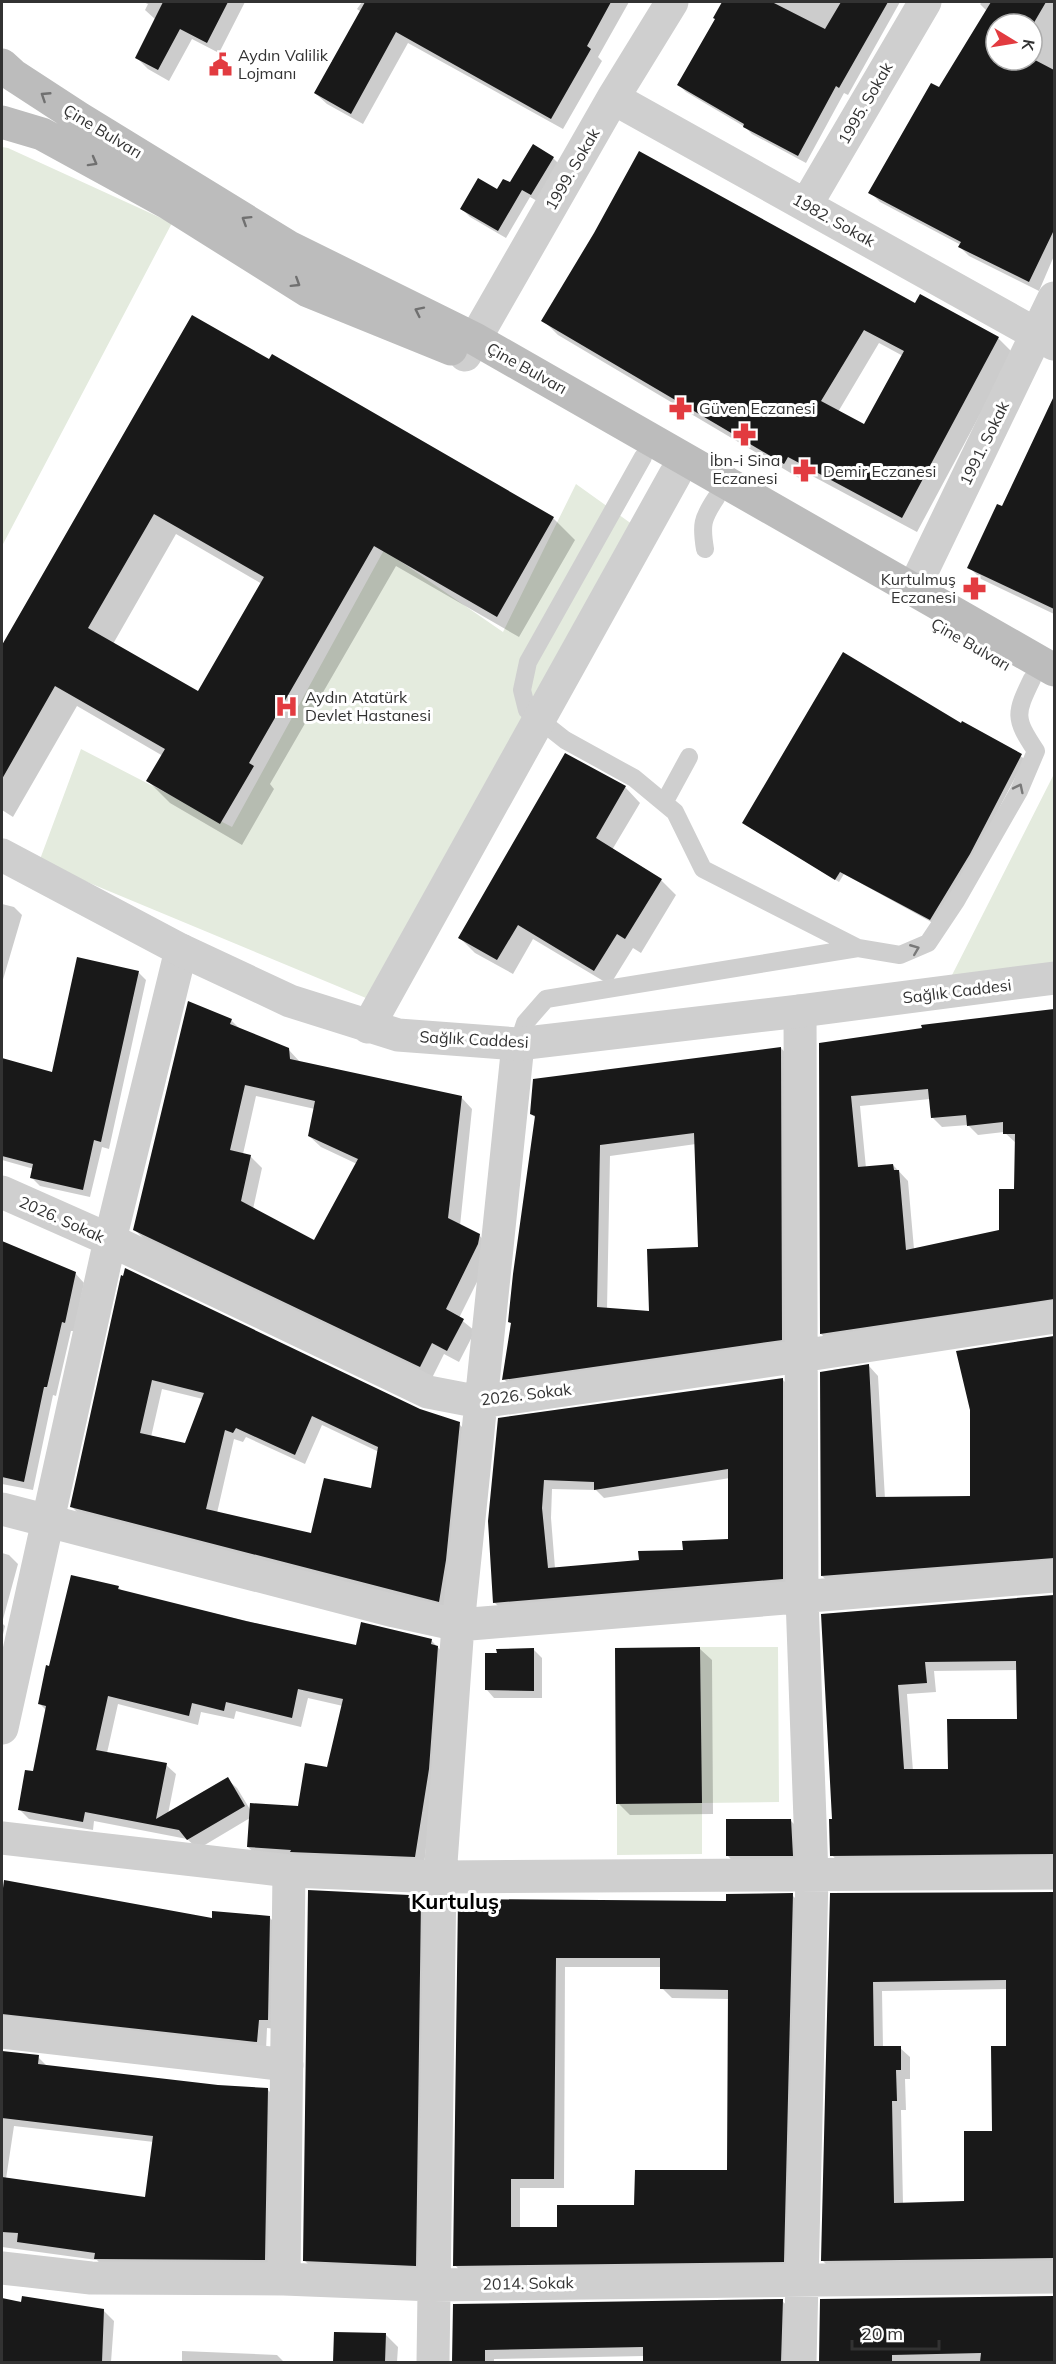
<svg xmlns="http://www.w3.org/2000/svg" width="1056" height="2364" font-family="Mulish,sans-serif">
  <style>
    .green { fill: #e4ebde }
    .shadow { fill: #0003; fill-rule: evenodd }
    .building { fill: #191919; fill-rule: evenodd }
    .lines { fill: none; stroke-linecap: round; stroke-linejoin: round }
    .service { stroke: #cfcfcf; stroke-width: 18 }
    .minor { stroke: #cfcfcf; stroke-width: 33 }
    .tertiary { stroke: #cfcfcf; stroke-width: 33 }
    .secondary { stroke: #bcbcbc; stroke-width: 33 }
    .oneway { stroke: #707070 }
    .oneway2 { stroke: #797979 }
    .labels { text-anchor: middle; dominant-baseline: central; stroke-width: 6; stroke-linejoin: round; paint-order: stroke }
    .poi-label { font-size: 16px; fill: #323232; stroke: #fff; text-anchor: start }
    .street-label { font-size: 16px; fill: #323232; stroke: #fff }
    .district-label { font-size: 22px; font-weight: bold; fill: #000; stroke: #fff }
  </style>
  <rect width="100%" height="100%" fill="#fff"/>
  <path class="green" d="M2 147 8 148 172 223 2 546Z
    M576 484 643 532 378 1003 39 862 81 749 232 827 384 550 503 632Z
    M1054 774V967L950 979Z
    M700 1647H778L779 1802 702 1803V1854L617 1855V1804L701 1803Z"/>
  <path class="shadow" d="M143 2H245L219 53 192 39 169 81 148 69 137 58 156 20 145 10 148 4Z
    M362 2H504L550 28 565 2H629L598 57 602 61 563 129 408 43 363 124 327 104 315 93 361 12 357 9Z
    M724 2H900L848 95 844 93 806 163 752 134 745 127 686 92 679 85 716 20 715 18Z
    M982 2H1054V256L1039 291 969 256 960 247 961 245 880 202 870 192 939 89 987 11 980 4ZM996 24H1032V60H996Z
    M553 158 561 166 539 202 530 197 506 238 470 217 462 209 510 184Z
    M920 296 998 338 1013 353 917 532 803 471 799 478 558 335 543 320 916 305ZM879 343 903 356 865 426 838 412Z
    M193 317 270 361 273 356 553 518 575 540 519 637 396 566 270 784 274 789 242 845 170 803 148 781 163 756 77 706 13 817 2 810V648ZM176 534 262 584 199 693 113 644Z
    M1054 399V614L981 579 969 567 1002 508Z
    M962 723 1025 759 973 858 933 923 844 874 839 882 744 823Z
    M625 787 640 803 612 850 661 880 676 895 641 953 633 948 610 985 533 939 513 974 475 953 460 938Z
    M2 904 14 907 22 915 2 983Z
    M138 972 146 980 109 1149 102 1147 90 1197 40 1186 32 1178 34 1169 2 1160V1059L53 1073Z
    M1054 1010V1309L831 1343 821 1334 820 1045 923 1029V1027ZM930 1099 932 1117 942 1127 968 1125 978 1135 1004 1132 1016 1143V1190L1000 1231 914 1249 908 1181 893 1165 866 1168 860 1106Z
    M231 1020 242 1031 288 1049 300 1062 461 1097 472 1109 460 1226 479 1235 490 1247V1256L459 1318 475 1331 459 1362 444 1354 432 1378 147 1242 135 1230ZM256 1096 315 1109 309 1136 321 1147 357 1164 315 1242 253 1209 262 1168 250 1156 243 1154Z
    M781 1048 791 1059 792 1350 514 1390 504 1379 537 1119 531 1114ZM696 1144 700 1248 650 1313 607 1309 610 1156Z
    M2 1242 75 1273 84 1283 74 1331H71L56 1396 53 1395 33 1490 2 1484Z
    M123 1277 419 1410 459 1424 469 1434 448 1611 82 1517 72 1507ZM162 1389 203 1399 186 1445 151 1437ZM322 1425 379 1452 372 1490 312 1535 217 1513 234 1439 243 1442 246 1437 305 1464Z
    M1054 1337V1567L832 1585 822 1576 869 1366 878 1376 885 1499 971 1498 972 1410 958 1352Z
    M782 1379 791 1388 792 1588 504 1612 495 1603 500 1420ZM730 1478V1541L640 1561 555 1568 551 1518 552 1489 596 1490 604 1498Z
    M2 1553 9 1555 18 1564 2 1623 5 1626 2 1639Z
    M118 1587 123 1592 357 1647 431 1640 447 1657 424 1866 258 1856 248 1847 250 1818 198 1849 187 1839 94 1821 93 1830 29 1819 19 1809 34 1773 47 1711 40 1704 50 1668ZM308 1698 343 1706 328 1768 299 1808 251 1811 237 1788 227 1779 168 1814 176 1774 166 1765 107 1753 118 1704 198 1725 201 1712 234 1719 236 1711 301 1727Z
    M1054 1596V1863L841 1865 832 1855 834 1821 823 1615ZM1018 1670V1720L949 1770 913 1771 907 1694 936 1692 934 1671Z
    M700 1649 712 1660 713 1814 630 1815 618 1803Z
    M534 1650 542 1658V1698H494L487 1690Z
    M791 1821 803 1833 804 1867 739 1868 728 1856Z
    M5 1882 213 1919 269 1917 278 1926 277 2029 267 2028 266 2050 2 2025V1905Z
    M1054 1893V2267L832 2270 823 2261 832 1895ZM1007 1989 1008 2048 993 2132 966 2203 903 2204 901 2110H906L905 2079H910V2057L900 2048H883L882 1991Z
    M792 1895 802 1905 793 2271 464 2275 455 2265 460 1901 727 1903ZM565 1967H662V1988L672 1998 729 1999 728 2172 636 2206 558 2228H520V2188H564Z
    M408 1896 412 1900H420L428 1908 423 2273 312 2268 304 2260Z
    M2 2052 38 2057 47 2066 218 2086 267 2089 276 2098 274 2268H104L97 2260 2 2247V2249ZM14 2126 154 2142 147 2198 6 2179Z
    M1054 2297V2362H820L822 2300Z
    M2 2300 103 2310 114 2321 111 2362H2Z
    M782 2301 792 2310 791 2362H644V2356L494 2359V2362H453L454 2305Z
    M336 2333 386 2335 398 2347 397 2362H335Z
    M182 2351 277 2355 284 2362H182Z"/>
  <path class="building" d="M163 2H228L207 43 180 29 158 70 135 58Z
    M365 2H611L587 46 591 49 551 119 396 32 351 114 314 93Z
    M722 2H772L825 29 841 2H888L839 88 836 86 798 156 743 127 744 124 677 85 715 19 713 18Z
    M991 2H1046L1032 26V24H996V60H1035L1054 70V230L1029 282 958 247 961 242 868 193 931 83 939 87Z
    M533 144 554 157 531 195 522 190 498 231 460 209 478 178 497 189 503 179 510 182Z
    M639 151 915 303 920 294 999 337 902 518 788 457 784 464 541 321 594 233ZM864 330 904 351 864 424 821 401Z
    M192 315 269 359 272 354 554 517 497 617 374 546 249 763 254 766 220 824 146 781 165 749 55 686 2 779V645ZM154 514 264 577 198 691 88 628Z
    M1054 396V609L967 568 997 504 1002 506Z
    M843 652 961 723 962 721 1022 754 970 854 930 920 840 872 835 880 742 823Z
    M565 753 626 786 596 838 662 879 625 939 617 934 594 971 518 925 497 960 458 938Z
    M77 957 139 971 101 1142 94 1140 83 1190 30 1178 33 1164 2 1156V1058L52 1072Z
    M188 1001 232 1019 230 1024 289 1048 290 1059 462 1096 448 1218 480 1234 478 1244 446 1309 464 1319 447 1351 432 1343 420 1367 133 1230ZM245 1085 315 1101 308 1136 358 1159 314 1240 241 1201 251 1155 230 1150Z
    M1054 1009V1299L820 1334 819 1043 922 1028 921 1025ZM928 1089 931 1118 966 1115 967 1126 1003 1122V1134H1015L1014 1189H999V1230L906 1250 899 1170H894L893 1164 858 1167 851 1096Z
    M781 1047 782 1340 502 1380 511 1323 508 1322 513 1274 535 1116 530 1114 533 1079ZM694 1133 698 1247 647 1249 649 1311 597 1307 600 1145Z
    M2 1241 76 1272 65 1323 62 1322 47 1387H44L24 1482 2 1477Z
    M125 1268 420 1409 460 1422 446 1560 439 1602 70 1507 121 1275 123 1276ZM152 1380 204 1393 185 1443 140 1433ZM312 1416 378 1447 371 1488 324 1478 311 1533 206 1509 225 1430 233 1433 236 1428 295 1455Z
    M1054 1336V1558L821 1576 820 1372 869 1364 876 1497 970 1496V1410L956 1351Z
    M783 1378V1579L493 1603 488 1521 498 1418ZM728 1469V1539L682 1541 683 1550 638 1551 639 1560 548 1568 542 1508 544 1480 594 1482V1490Z
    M71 1575 119 1586 118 1589 246 1621 356 1645 361 1622 432 1639 431 1644 438 1646 429 1769 415 1857 290 1852 291 1850 247 1847 250 1803 298 1806 305 1763 327 1767 343 1699 298 1689 292 1718 226 1702 224 1711 192 1703 189 1716 108 1696 96 1750 167 1763 156 1819 228 1777 245 1806 187 1840 179 1830 85 1812 83 1822 18 1810 25 1770 33 1771 46 1706 38 1704 46 1665 49 1666Z
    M1054 1595V1854L830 1856 829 1819H832L821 1614ZM1016 1661 1017 1719H947L948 1769H904L898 1685 927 1683 925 1662Z
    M700 1647 702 1803 616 1804 615 1648Z
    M534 1648V1691L485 1690V1653H497L496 1649Z
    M726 1819H791L793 1856H726Z
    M4 1880 212 1918V1911L270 1916 268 2020H259L257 2042 2 2014V1896Z
    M308 1890 409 1895 408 1898 421 1899 416 2266 303 2261Z
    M1054 1892V2258L821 2261 830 1893ZM1006 1980V2046H991L992 2131H964V2201L894 2203 892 2101H897L896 2070H901V2046H874L873 1982Z
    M793 1893 784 2262 453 2266 458 1899 726 1901V1894ZM556 1958H660V1989L728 1990 727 2170H635L634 2205H557V2227H511V2179H554Z
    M2 2051 39 2055 38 2064 218 2085 268 2088 265 2260 94 2259 95 2253 17 2242 18 2233 2 2232V2177L145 2197 153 2136 2 2118Z
    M22 2296 104 2309 102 2362H2V2298L21 2302Z
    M1054 2296V2362H980L981 2353 892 2355V2362H819L820 2299Z
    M783 2299 781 2362H643V2347L485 2350V2362H452L453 2304Z
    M334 2332 386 2333 385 2362H333Z"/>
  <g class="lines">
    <path class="service" d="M643 457 528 662 522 690 527 710 565 740 634 778 675 812 703 869 858 948
      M705 549C701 525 702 519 716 498
      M664 803 689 757
      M518 1044 525 1023 546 999 858 948 900 955 928 943 956 901 1019 791 1036 751C1014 718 1015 714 1032 679"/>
    <path class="minor" d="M613 98 1054 344
      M806 205 925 2
      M465 355 475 339 613 98 672 2
      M914 588 1054 298
      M800 1011 802 1598 812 1876 800 2362
      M2 1192 110 1240 428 1392 480 1402 801 1356 1054 1317
      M2 1509 394 1611 458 1625 1054 1576
      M2 1728 110 1240 181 950
      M2 1838 289 1871 440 1877 1054 1873
      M2 2032 287 2065
      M2 2268 91 2278 284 2279 433 2285 1054 2277
      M284 2279 289 1871
      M433 2362 440 1877 458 1625 518 1044"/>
    <path class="tertiary" d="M2 855 181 950 290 1001 398 1035 518 1044 800 1011 1054 978
      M368 1027 675 475"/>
    <path class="secondary" d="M2 65 13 75 79 118 289 247 475 339 1054 670
      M2 122 42 134 168 203 308 291 451 349"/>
  </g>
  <defs><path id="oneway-chevron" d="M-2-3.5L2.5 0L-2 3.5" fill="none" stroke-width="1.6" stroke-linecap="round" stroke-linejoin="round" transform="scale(1.5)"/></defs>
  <g class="oneway">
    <use href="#oneway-chevron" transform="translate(45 96) rotate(-147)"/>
    <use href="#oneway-chevron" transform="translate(93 162) rotate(29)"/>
    <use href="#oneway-chevron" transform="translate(246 220) rotate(-148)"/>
    <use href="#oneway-chevron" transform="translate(296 283) rotate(32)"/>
    <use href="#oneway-chevron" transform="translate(419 311) rotate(-154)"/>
  </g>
  <g class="oneway2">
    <use href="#oneway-chevron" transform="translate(1019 788) rotate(-64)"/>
    <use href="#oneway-chevron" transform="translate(915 949) rotate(-22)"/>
  </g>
  <defs>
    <symbol id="civic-bare" viewBox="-9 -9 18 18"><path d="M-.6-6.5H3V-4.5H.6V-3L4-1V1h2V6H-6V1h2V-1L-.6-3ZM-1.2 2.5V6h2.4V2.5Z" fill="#e23b40" stroke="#fff" stroke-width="2.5" paint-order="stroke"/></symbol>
    <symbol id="pharmacy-bare" viewBox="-9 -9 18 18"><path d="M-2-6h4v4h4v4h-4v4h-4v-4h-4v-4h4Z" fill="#e23b40" stroke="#fff" stroke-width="2.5" paint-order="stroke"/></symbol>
    <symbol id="hospital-bare" viewBox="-9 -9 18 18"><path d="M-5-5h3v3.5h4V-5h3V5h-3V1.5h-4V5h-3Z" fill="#e23b40" stroke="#fff" stroke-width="2.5" paint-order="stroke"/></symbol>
  </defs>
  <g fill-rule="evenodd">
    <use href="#civic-bare" x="204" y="48" width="33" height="33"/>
    <use href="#pharmacy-bare" x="664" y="392" width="33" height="33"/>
    <use href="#pharmacy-bare" x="728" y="418" width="33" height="33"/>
    <use href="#pharmacy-bare" x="788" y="454" width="33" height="33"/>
    <use href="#pharmacy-bare" x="958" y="572" width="33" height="33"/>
    <use href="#hospital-bare" x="270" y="690" width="33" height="33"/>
  </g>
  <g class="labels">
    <g class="poi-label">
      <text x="238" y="55">Aydın Valilik<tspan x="238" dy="18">Lojmanı</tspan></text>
      <text x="699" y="408">Güven Eczanesi</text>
      <text x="745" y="460" text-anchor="middle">İbn-i Sina<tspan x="745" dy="18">Eczanesi</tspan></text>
      <text x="823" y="471">Demir Eczanesi</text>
      <text x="956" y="579" text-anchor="end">Kurtulmuş<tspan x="956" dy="18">Eczanesi</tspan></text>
      <text x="305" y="697">Aydın Atatürk<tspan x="305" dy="18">Devlet Hastanesi</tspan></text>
    </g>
    <g class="street-label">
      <text transform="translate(865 103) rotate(-60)">1995. Sokak</text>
      <text transform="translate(103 131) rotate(31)">Çine Bulvarı</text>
      <text transform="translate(572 169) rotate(-60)">1999. Sokak</text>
      <text transform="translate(834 220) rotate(29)">1982. Sokak</text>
      <text transform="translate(527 368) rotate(29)">Çine Bulvarı</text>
      <text transform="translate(984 443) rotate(-64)">1991. Sokak</text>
      <text transform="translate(971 644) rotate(30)">Çine Bulvarı</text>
      <text transform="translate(957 991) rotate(-7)">Sağlık Caddesi</text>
      <text transform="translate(474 1039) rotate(3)">Sağlık Caddesi</text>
      <text transform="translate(62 1219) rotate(24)">2026. Sokak</text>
      <text transform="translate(526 1394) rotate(-7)">2026. Sokak</text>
      <text transform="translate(528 2283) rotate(-1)">2014. Sokak</text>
    </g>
    <g class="district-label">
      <text x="455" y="1901">Kurtuluş</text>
    </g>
  </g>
  <rect width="1056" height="2364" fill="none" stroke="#323232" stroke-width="6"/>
  <g transform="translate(1014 42) rotate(101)"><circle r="28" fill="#ffffff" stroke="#adadad" stroke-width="1.5"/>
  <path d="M0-4.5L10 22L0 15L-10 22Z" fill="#e23b40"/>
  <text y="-9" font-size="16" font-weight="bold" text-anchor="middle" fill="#323232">K</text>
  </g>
  <path d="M852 2340v9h87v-9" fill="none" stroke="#323232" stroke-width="3"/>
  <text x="861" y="2340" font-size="18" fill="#323232" stroke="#ffffff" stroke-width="4.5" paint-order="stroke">20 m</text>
</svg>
